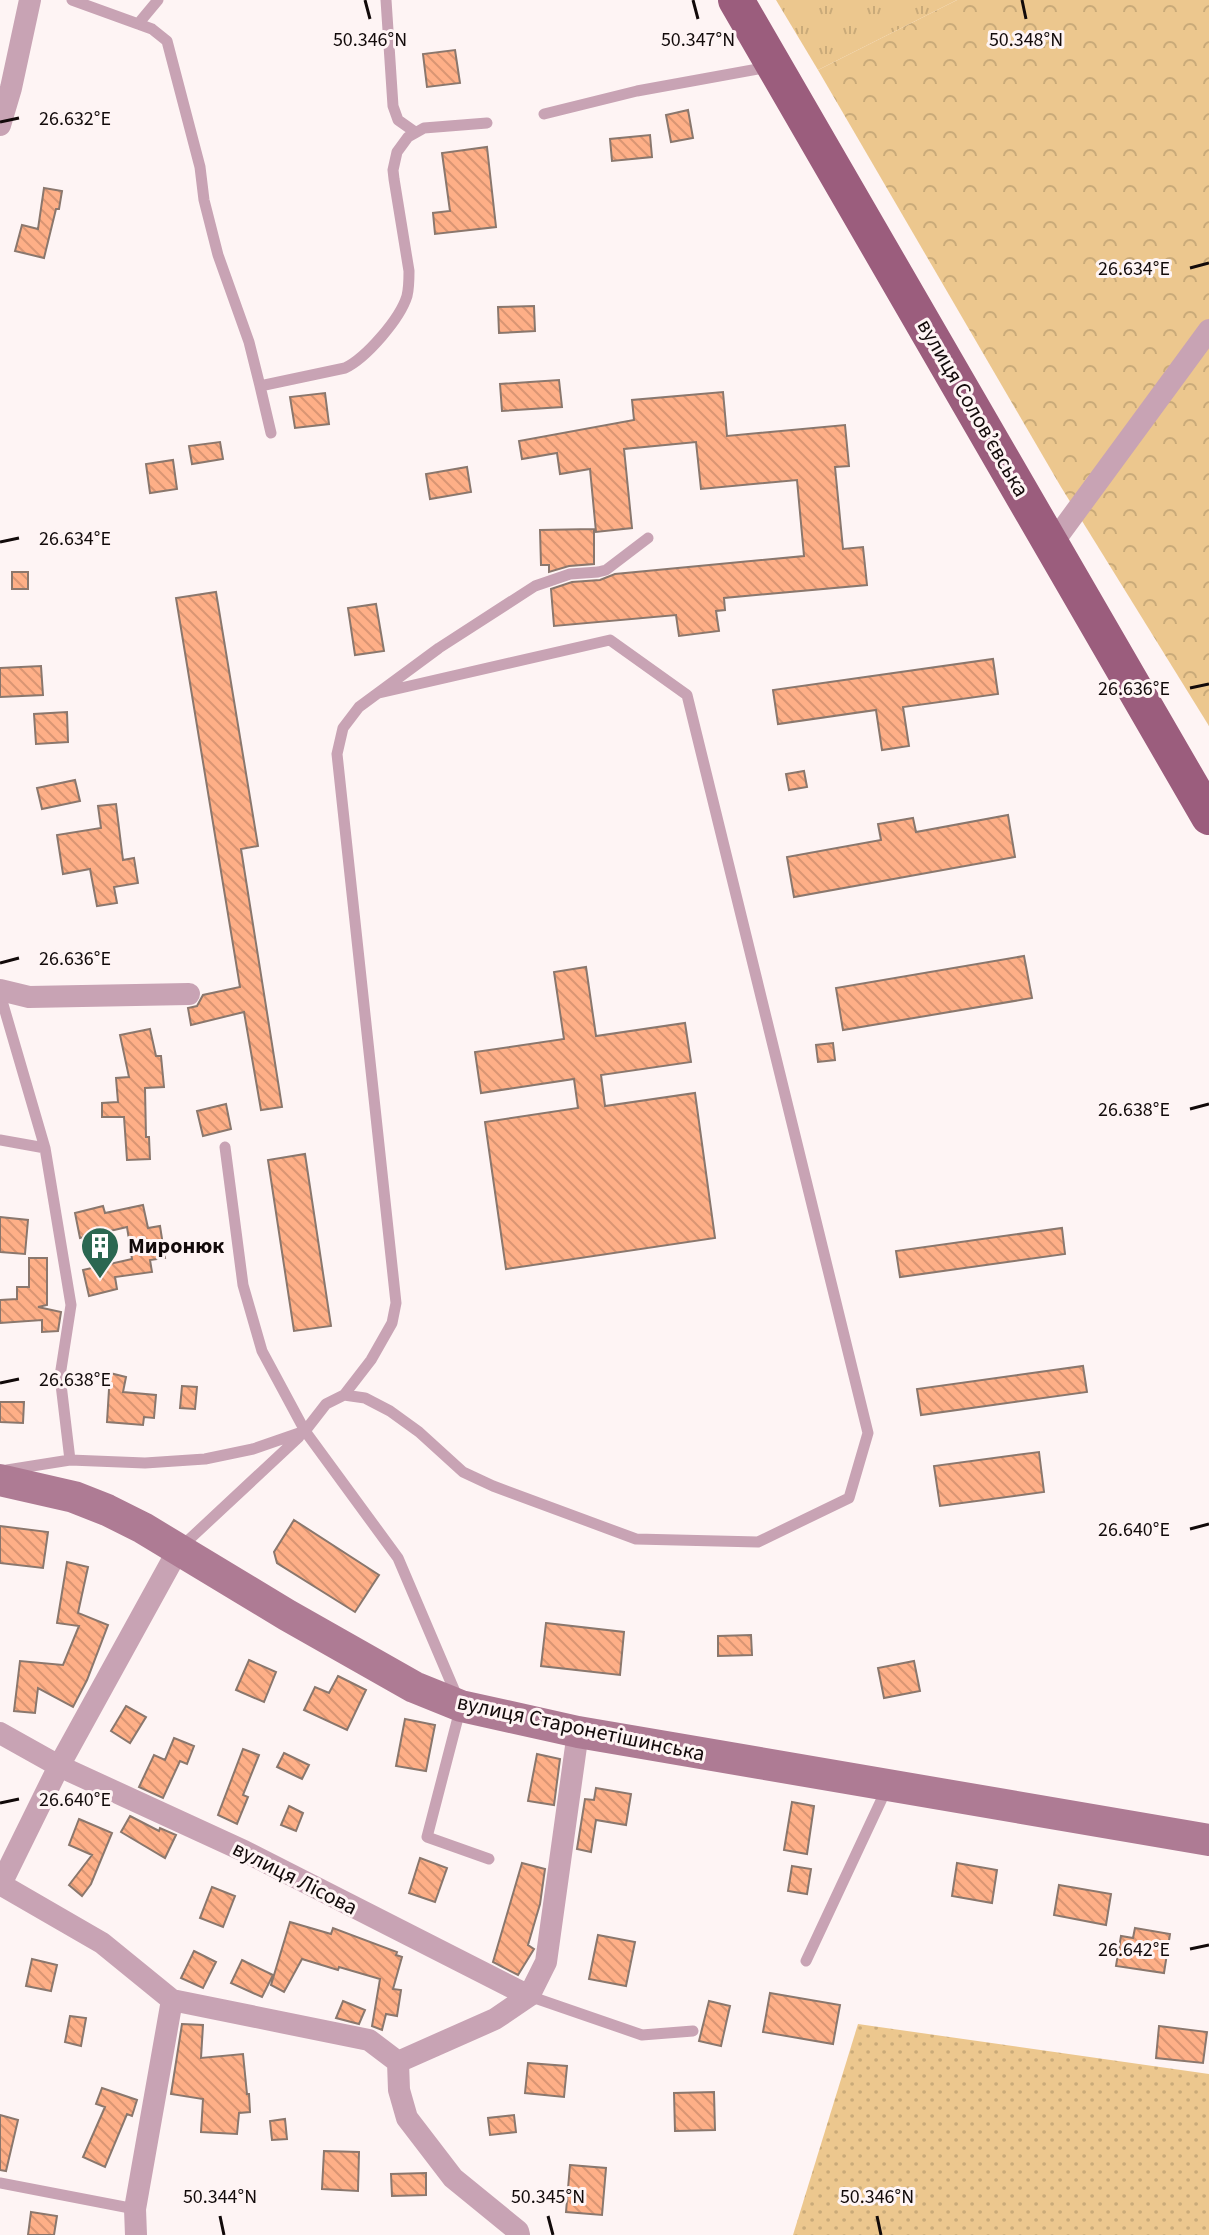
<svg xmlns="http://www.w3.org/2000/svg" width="1209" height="2235" font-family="'Source Sans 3',sans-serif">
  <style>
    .grass { fill: url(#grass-tufts) }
    .forest { fill: url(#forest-crowns) }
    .garden { fill: url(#garden-dots) }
    .building { fill: url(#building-back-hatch); stroke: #8a776d; stroke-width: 2 }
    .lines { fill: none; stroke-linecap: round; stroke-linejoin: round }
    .service { stroke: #c8a3b4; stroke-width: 11 }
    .minor { stroke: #c8a3b4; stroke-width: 22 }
    .secondary { stroke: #ae7b94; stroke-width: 32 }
    .primary { stroke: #9b5d7d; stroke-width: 36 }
    .ticks { fill: none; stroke: #120a0a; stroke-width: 3 }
    .labels { text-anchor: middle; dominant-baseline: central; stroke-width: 6; stroke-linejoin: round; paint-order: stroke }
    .street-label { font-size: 22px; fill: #120a0a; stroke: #fef4f4 }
    .poi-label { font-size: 22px; font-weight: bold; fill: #120a0a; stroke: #fef4f4; text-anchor: start }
    .ticks-label { font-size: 20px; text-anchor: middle; fill: #120a0a; stroke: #fef4f4; stroke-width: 6; stroke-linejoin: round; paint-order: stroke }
  </style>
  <defs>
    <pattern id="grass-tufts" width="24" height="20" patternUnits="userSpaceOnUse" patternTransform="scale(2)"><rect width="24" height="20" fill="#ecc78e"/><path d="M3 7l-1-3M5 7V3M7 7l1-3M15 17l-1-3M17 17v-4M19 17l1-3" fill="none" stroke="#c9aa79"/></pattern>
    <pattern id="forest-crowns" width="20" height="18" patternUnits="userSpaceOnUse" patternTransform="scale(2)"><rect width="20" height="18" fill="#ecc78e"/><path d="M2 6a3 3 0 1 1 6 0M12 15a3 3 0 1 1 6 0" fill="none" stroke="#c9aa79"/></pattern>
    <pattern id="garden-dots" width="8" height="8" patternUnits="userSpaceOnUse" patternTransform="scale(2)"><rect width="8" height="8" fill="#ecc78e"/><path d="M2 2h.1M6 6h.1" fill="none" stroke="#c9aa79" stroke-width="1.8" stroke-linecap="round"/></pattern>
    <pattern id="building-back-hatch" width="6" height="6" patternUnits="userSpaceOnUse" patternTransform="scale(2)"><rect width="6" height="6" fill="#feaf87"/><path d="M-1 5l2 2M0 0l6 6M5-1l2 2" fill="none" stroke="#d99573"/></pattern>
  </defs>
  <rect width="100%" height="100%" fill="#fef4f4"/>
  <path class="grass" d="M776 0H957L818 70Z"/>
  <path class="forest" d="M957 0H1209V726L1061 487 818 70Z"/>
  <path class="garden" d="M858 2024 1209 2074V2235H793Z"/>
  <path class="building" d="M455 50 460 83 427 87 423 54Z
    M688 110 693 138 671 142 666 115Z
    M650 135 652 157 612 161 610 139Z
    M487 147 496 227 435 234 433 213 450 211 442 153Z
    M44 188 62 191 59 209H56L44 258 15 251 22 225 38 229Z
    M534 306 535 331 499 333 498 307Z
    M559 380 562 407 502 411 500 384Z
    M723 392 727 436 845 425 849 466 835 467 843 549 863 547 867 585 724 598 725 610 716 611 719 631 679 636 676 615 554 626 551 589 572 582 600 580 615 574 804 556 797 480 701 489 696 442 624 449 632 528 596 532 590 469 560 474 557 453 522 459 519 441 634 420 632 400Z
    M325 393 329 424 295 428 290 397Z
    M220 442 223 459 192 464 189 446Z
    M173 460 177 489 150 493 146 464Z
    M467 467 471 492 430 499 426 474Z
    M594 529V564L569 566 549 572V565H541L540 530Z
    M12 572H28V589H12Z
    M216 592 258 846 241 849 282 1107 261 1110 244 1012 191 1025 188 1008 197 1006 203 995 240 987 176 598Z
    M376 604 384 651 355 655 348 608Z
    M993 659 998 694 903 707 909 746 882 750 876 710 778 724 773 690Z
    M41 666 43 695 0 697V668Z
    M67 712 68 742 36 744 34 714Z
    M804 771 807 787 789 790 786 774Z
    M75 780 80 801 42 809 37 788Z
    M116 804 123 860 134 858 138 883 114 887 117 903 97 906 90 869 63 874 57 835 101 828 98 806Z
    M1008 815 1015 857 794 897 787 857 881 840 878 824 913 818 916 832Z
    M1024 956 1032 998 843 1030 836 988Z
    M586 967 596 1036 685 1023 691 1062 601 1075 605 1106 695 1093 715 1238 506 1269 485 1122 578 1108 574 1079 481 1093 475 1052 564 1039 554 972Z
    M150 1029 156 1056H161L164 1087 145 1088 146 1137H149L150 1159 127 1160 124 1117H102V1103L118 1102 116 1078 129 1077 120 1035Z
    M833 1043 835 1060 818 1062 816 1045Z
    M226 1104 231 1129 203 1136 197 1111Z
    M305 1154 331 1326 294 1331 268 1160Z
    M143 1205 148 1228 160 1226 165 1258 150 1260 152 1272 115 1277 117 1289 89 1296 83 1270 132 1259 127 1227 80 1238 75 1213 103 1206 105 1213Z
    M0 1217 28 1220 25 1254 0 1252Z
    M1062 1228 1065 1254 900 1277 896 1251Z
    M29 1258H47V1305L38 1307 61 1312 58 1331 42 1332V1320L0 1323V1300L17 1299V1287H29Z
    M1083 1366 1087 1392 921 1415 917 1389Z
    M110 1373 126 1377 123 1392 156 1395 154 1418 144 1417 143 1425 107 1422Z
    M182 1386 197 1387 195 1409 180 1408Z
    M0 1402H24L23 1423 0 1422Z
    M1039 1452 1044 1492 940 1506 934 1466Z
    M294 1520 379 1575 355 1612 277 1563 274 1552Z
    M0 1526 48 1532 43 1568 0 1563Z
    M67 1562 88 1567 78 1613 108 1625 87 1680 73 1707 38 1688 35 1713 14 1711 20 1661 63 1665 79 1626 57 1623Z
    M546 1623 624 1632 620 1675 541 1666Z
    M751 1635 752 1655 718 1656V1636Z
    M249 1660 276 1672 264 1702 236 1690Z
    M914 1661 920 1691 884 1698 878 1668Z
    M338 1676 366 1690 347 1730 304 1710 315 1687 329 1693Z
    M126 1706 146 1717 130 1743 111 1731Z
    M405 1719 435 1725 426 1771 396 1766Z
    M174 1738 194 1746 187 1764 180 1761 163 1798 139 1787 154 1755 165 1760Z
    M243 1749 259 1755 243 1795 248 1797 237 1824 218 1815Z
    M284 1753 309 1765 302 1779 277 1767Z
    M537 1754 560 1759 554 1805 528 1801Z
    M596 1788 631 1794 626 1825 596 1820 591 1852 577 1849 585 1799 594 1800Z
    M792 1802 814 1806 807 1854 784 1850Z
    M289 1806 303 1813 296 1831 281 1825Z
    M130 1816 159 1831 160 1828 176 1835 165 1858 121 1832Z
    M79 1819 112 1833 91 1884 82 1896 69 1885 92 1855 69 1845Z
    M420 1858 447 1868 435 1902 409 1893Z
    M522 1863 545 1869 540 1904 528 1945 534 1949 518 1975 493 1962Z
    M957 1863 997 1870 992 1903 952 1896Z
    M792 1866 811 1869 807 1894 788 1891Z
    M1059 1885 1111 1894 1106 1925 1054 1915Z
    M212 1887 235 1896 223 1927 200 1918Z
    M290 1922 331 1934 333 1928 397 1952 396 1955 402 1957 393 1989 401 1990 397 2016 386 2014 382 2030 372 2026 380 1979 339 1967 338 1970 302 1959 284 1992 271 1985Z
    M1135 1928 1170 1934 1164 1973 1116 1966 1121 1936 1133 1938Z
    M598 1935 635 1942 626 1986 589 1979Z
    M194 1951 216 1962 203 1988 181 1978Z
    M32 1959 57 1965 51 1991 26 1986Z
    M242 1960 273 1975 262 1997 231 1983Z
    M770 1993 840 2005 833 2044 763 2032Z
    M343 2001 365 2010 359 2024 336 2018Z
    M709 2001 730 2006 721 2046 699 2041Z
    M70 2016 86 2018 81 2046 65 2042Z
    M182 2024 203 2025 201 2058 243 2054 247 2094H249L250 2112 239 2113 237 2134 201 2132 203 2099 171 2094Z
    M1159 2026 1207 2032 1203 2063 1156 2058Z
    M528 2063 567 2066 564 2097 525 2093Z
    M102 2088 137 2100 132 2116 127 2114 105 2167 83 2157 105 2107 96 2104Z
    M714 2092 715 2130 675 2131 674 2093Z
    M0 2115 18 2120 6 2171 0 2170Z
    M514 2115 516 2132 490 2135 488 2118Z
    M285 2119 287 2139 272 2140 270 2121Z
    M324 2151 359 2152 358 2191 322 2189Z
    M570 2165 606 2168 602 2215 566 2212Z
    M426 2173V2195L392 2196 391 2174Z
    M31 2212 57 2216 54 2235H28Z"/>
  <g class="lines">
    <path class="service" d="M72 0 152 29 167 41 200 167 204 200 218 255 249 342 260 386 345 368C366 358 400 319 407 296 409 288 409 279 409 271L394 179 393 170 397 152 408 137 424 128 487 123
      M386 0 393 106 398 120 415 132
      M138 24 158 0
      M544 114 637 91 769 67
      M260 386 271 433
      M0 994 45 1148
      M0 1140 45 1148 71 1305 60 1376 70 1460
      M225 1147 243 1285 262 1351 305 1431
      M344 1395 365 1398 390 1411 419 1432 463 1472 493 1486 636 1539 758 1542 849 1498 868 1433 687 695 610 640 379 693
      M7 1470 70 1460 145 1463 205 1459 253 1449 305 1431
      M180 1548 299 1437
      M489 1859 427 1837 461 1706 398 1558 305 1431 326 1404 344 1395 371 1360 392 1323 396 1303 337 754 343 728 359 707 439 648 535 586 570 574 598 572 606 570 648 538
      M806 1961 886 1790
      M529 1996 642 2035 693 2031
      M0 2183 135 2209"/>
    <path class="minor" d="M0 125 11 88 30 0
      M1052 544 1209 330
      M0 990 29 997 189 994
      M0 1733 59 1766 244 1851 529 1996
      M0 1884 102 1943 172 2000 369 2040 398 2062 495 2019 529 1996 546 1962 578 1732
      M1 1884 59 1766 178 1550
      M398 2062 399 2090 407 2118 453 2178 518 2231 519 2235
      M136 2235 135 2209 172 2000"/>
    <path class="secondary" d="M0 1480 74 1497 107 1510 143 1528 287 1615 414 1687 461 1706 578 1732 1209 1840"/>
    <path class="primary" d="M736 0 1209 817"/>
  </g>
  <path class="ticks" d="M365 0 370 19M693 0 698 19M1022 0 1026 19M0 122 19 118M1190 268 1209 263M0 542 19 538M1190 688 1209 684M0 963 19 958M1190 1109 1209 1104M0 1383 19 1379M1190 1529 1209 1524M0 1803 19 1799M1190 1949 1209 1945M220 2216 224 2235M548 2216 553 2235M877 2216 881 2235"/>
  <defs>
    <symbol id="building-pin" viewBox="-11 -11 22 30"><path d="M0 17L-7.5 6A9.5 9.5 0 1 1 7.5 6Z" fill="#2b6751" stroke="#fef4f4"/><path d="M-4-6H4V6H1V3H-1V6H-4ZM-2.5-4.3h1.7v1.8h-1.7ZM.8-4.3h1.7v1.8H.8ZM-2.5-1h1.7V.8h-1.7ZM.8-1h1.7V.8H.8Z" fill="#fff"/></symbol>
  </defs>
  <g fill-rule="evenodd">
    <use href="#building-pin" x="78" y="1224" width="44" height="60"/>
  </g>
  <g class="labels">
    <g class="street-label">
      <text transform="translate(973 408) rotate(60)">вулиця Соловʼєвська</text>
      <text transform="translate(581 1728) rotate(12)">вулиця Старонетішинська</text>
      <text transform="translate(295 1878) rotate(27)">вулиця Лісова</text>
    </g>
    <g class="poi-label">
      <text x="128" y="1246">Миронюк</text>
    </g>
  </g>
  <g class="ticks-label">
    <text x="370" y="46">50.346°N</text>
    <text x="698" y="46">50.347°N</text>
    <text x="1026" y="46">50.348°N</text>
    <text x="75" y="125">26.632°E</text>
    <text x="1134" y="275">26.634°E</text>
    <text x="75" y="545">26.634°E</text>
    <text x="1134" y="695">26.636°E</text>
    <text x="75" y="965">26.636°E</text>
    <text x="1134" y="1116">26.638°E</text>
    <text x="75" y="1386">26.638°E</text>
    <text x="1134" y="1536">26.640°E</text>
    <text x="75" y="1806">26.640°E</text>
    <text x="1134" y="1956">26.642°E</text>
    <text x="220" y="2203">50.344°N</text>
    <text x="548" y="2203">50.345°N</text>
    <text x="877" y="2203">50.346°N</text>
  </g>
</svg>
